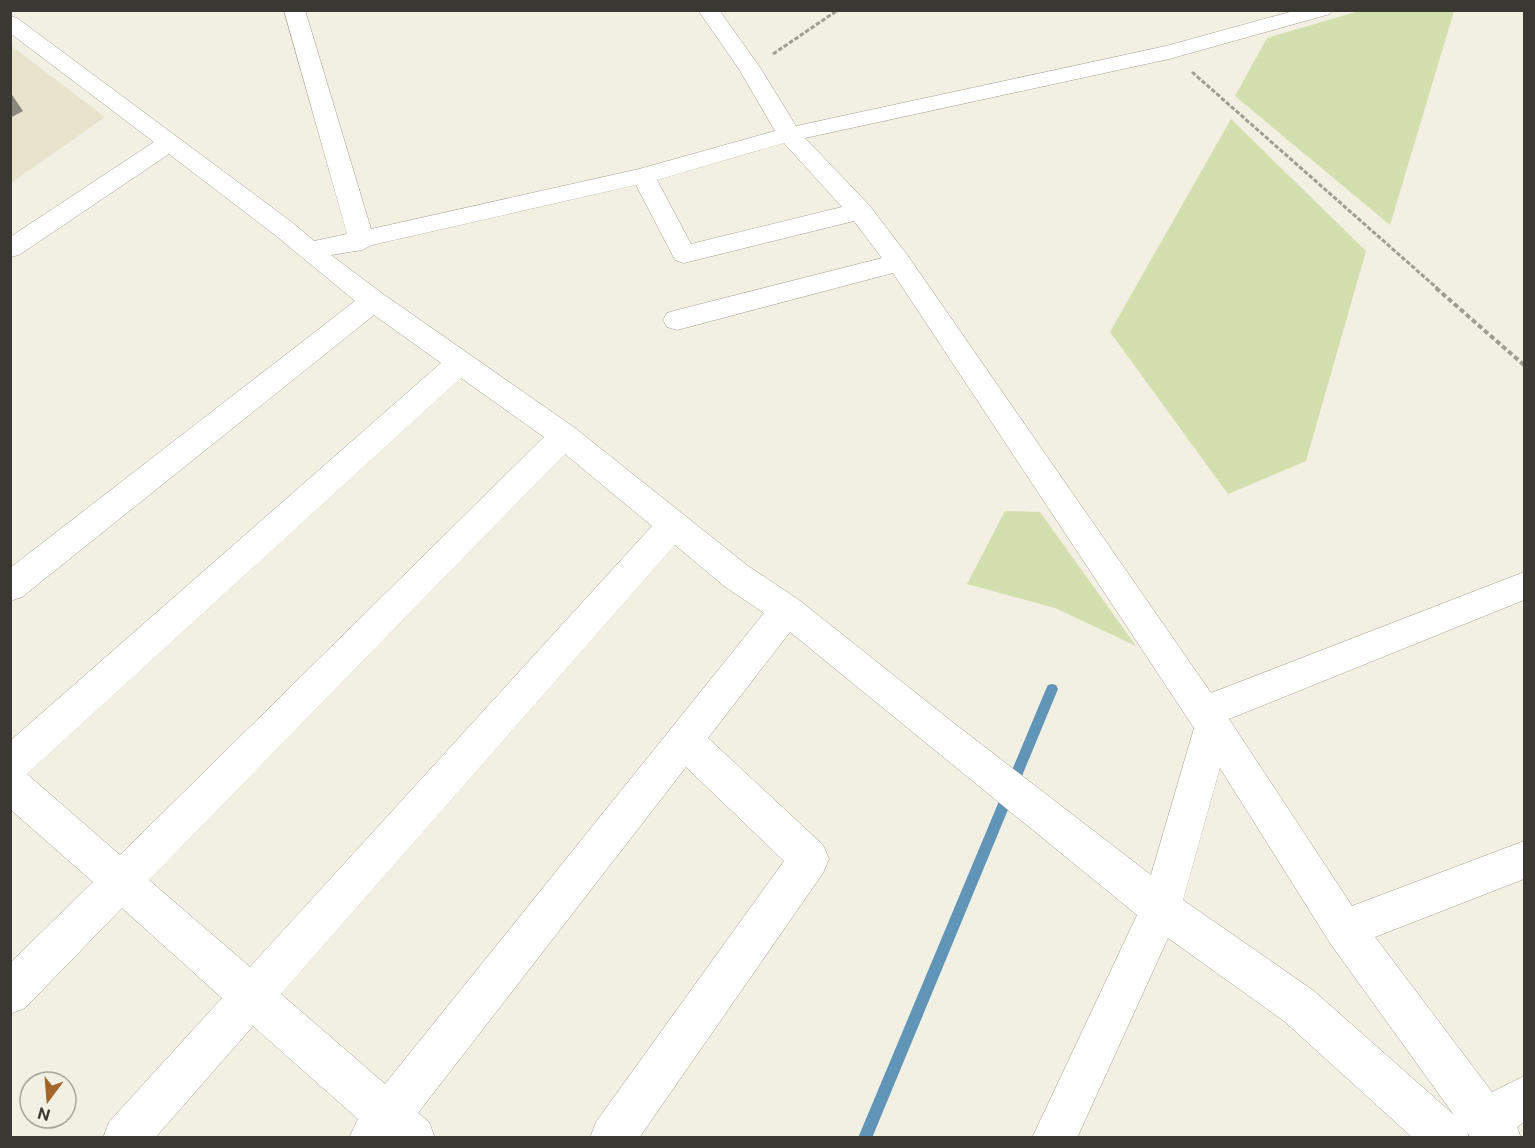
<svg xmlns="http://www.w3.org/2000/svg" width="1535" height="1148" font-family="'Public Sans',sans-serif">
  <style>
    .built { fill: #e7e3cd }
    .green { fill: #d4dfaf }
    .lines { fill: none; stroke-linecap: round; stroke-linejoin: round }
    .stream { fill: #6095b7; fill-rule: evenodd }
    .minor-casing { stroke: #a3a193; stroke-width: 1 }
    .path-far1 { stroke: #a09e94; stroke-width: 3; stroke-dasharray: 4.5 2; stroke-linecap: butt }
    .path { stroke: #a09e94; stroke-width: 4; stroke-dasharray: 5 3; stroke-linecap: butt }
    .minor { fill: #fff; fill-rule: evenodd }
    .shaded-wall { fill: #8b887f }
  </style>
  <rect width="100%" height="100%" fill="#f2f0e2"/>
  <path class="built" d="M10 45 105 117 11 183H10Z"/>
  <path class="green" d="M1359 11H1454L1390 225 1235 96 1267 38Z
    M1231 119 1366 251 1306 461 1228 494 1110 332Z
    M1005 511 1040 512 1136 646 1055 608 967 584Z"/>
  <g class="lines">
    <path class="stream" d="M1052 684 1056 685 1058 689 872 1138H858L1046 689 1048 685Z"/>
    <defs>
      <path id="minor" d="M284 10H305L371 229 639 169 775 131 739 69 698 10H719L761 69 796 126 1166 46 1297 10H1333L1330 14 1169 59 805 138 869 205 908 256 1211 693 1524 572V600L1229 719 1352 906 1524 841V879L1375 937 1492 1092 1524 1076V1122L1517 1127 1521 1138H1471L1467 1132 1469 1138H1413L1284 1021 1168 938 1077 1138H1032L1137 915 790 632 708 738 823 845 829 859 823 873 639 1138H590L596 1122 784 861 686 767 418 1113 429 1122 435 1138H349L358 1119 253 1026 155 1138H103L109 1122 222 998 122 908 25 1008 10 1014V963L93 882 10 809V741L441 363 374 315 22 597 10 601V568L355 301 275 235 169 154 19 255 10 257V237L154 142 10 33V16L17 18 293 223 314 241 347 234ZM784 143 842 207 691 244 657 180ZM636 185 675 260 684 263 854 221 882 258 677 310 667 313 663 320 667 327 677 330 893 273 1194 728 1151 875 955 724 799 600 748 566 575 428 383 294 331 255 362 250 372 245ZM461 378 544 437 120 855 27 774ZM565 454 652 526 250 967 149 880ZM675 545 724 586 764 613 385 1084 281 994ZM1220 768 1330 943 1454 1115 1314 991 1183 900Z"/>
    </defs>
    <use href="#minor" class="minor-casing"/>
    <path class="path-far1" d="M773 54 838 10
      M1192 72 1438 289"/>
    <path class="path" d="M1436 288 1524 365"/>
    <use href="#minor" class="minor"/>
  </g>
  <path class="shaded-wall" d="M10 92 23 111 10 118Z"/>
  <rect width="1535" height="1148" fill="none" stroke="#393832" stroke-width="24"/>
  <g transform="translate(48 1100) rotate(196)"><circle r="28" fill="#f2f0e2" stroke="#a8a69c" stroke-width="1.5"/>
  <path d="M0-4.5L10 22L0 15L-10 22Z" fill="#a3652a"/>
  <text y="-9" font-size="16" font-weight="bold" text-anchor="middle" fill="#393832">N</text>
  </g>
</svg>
